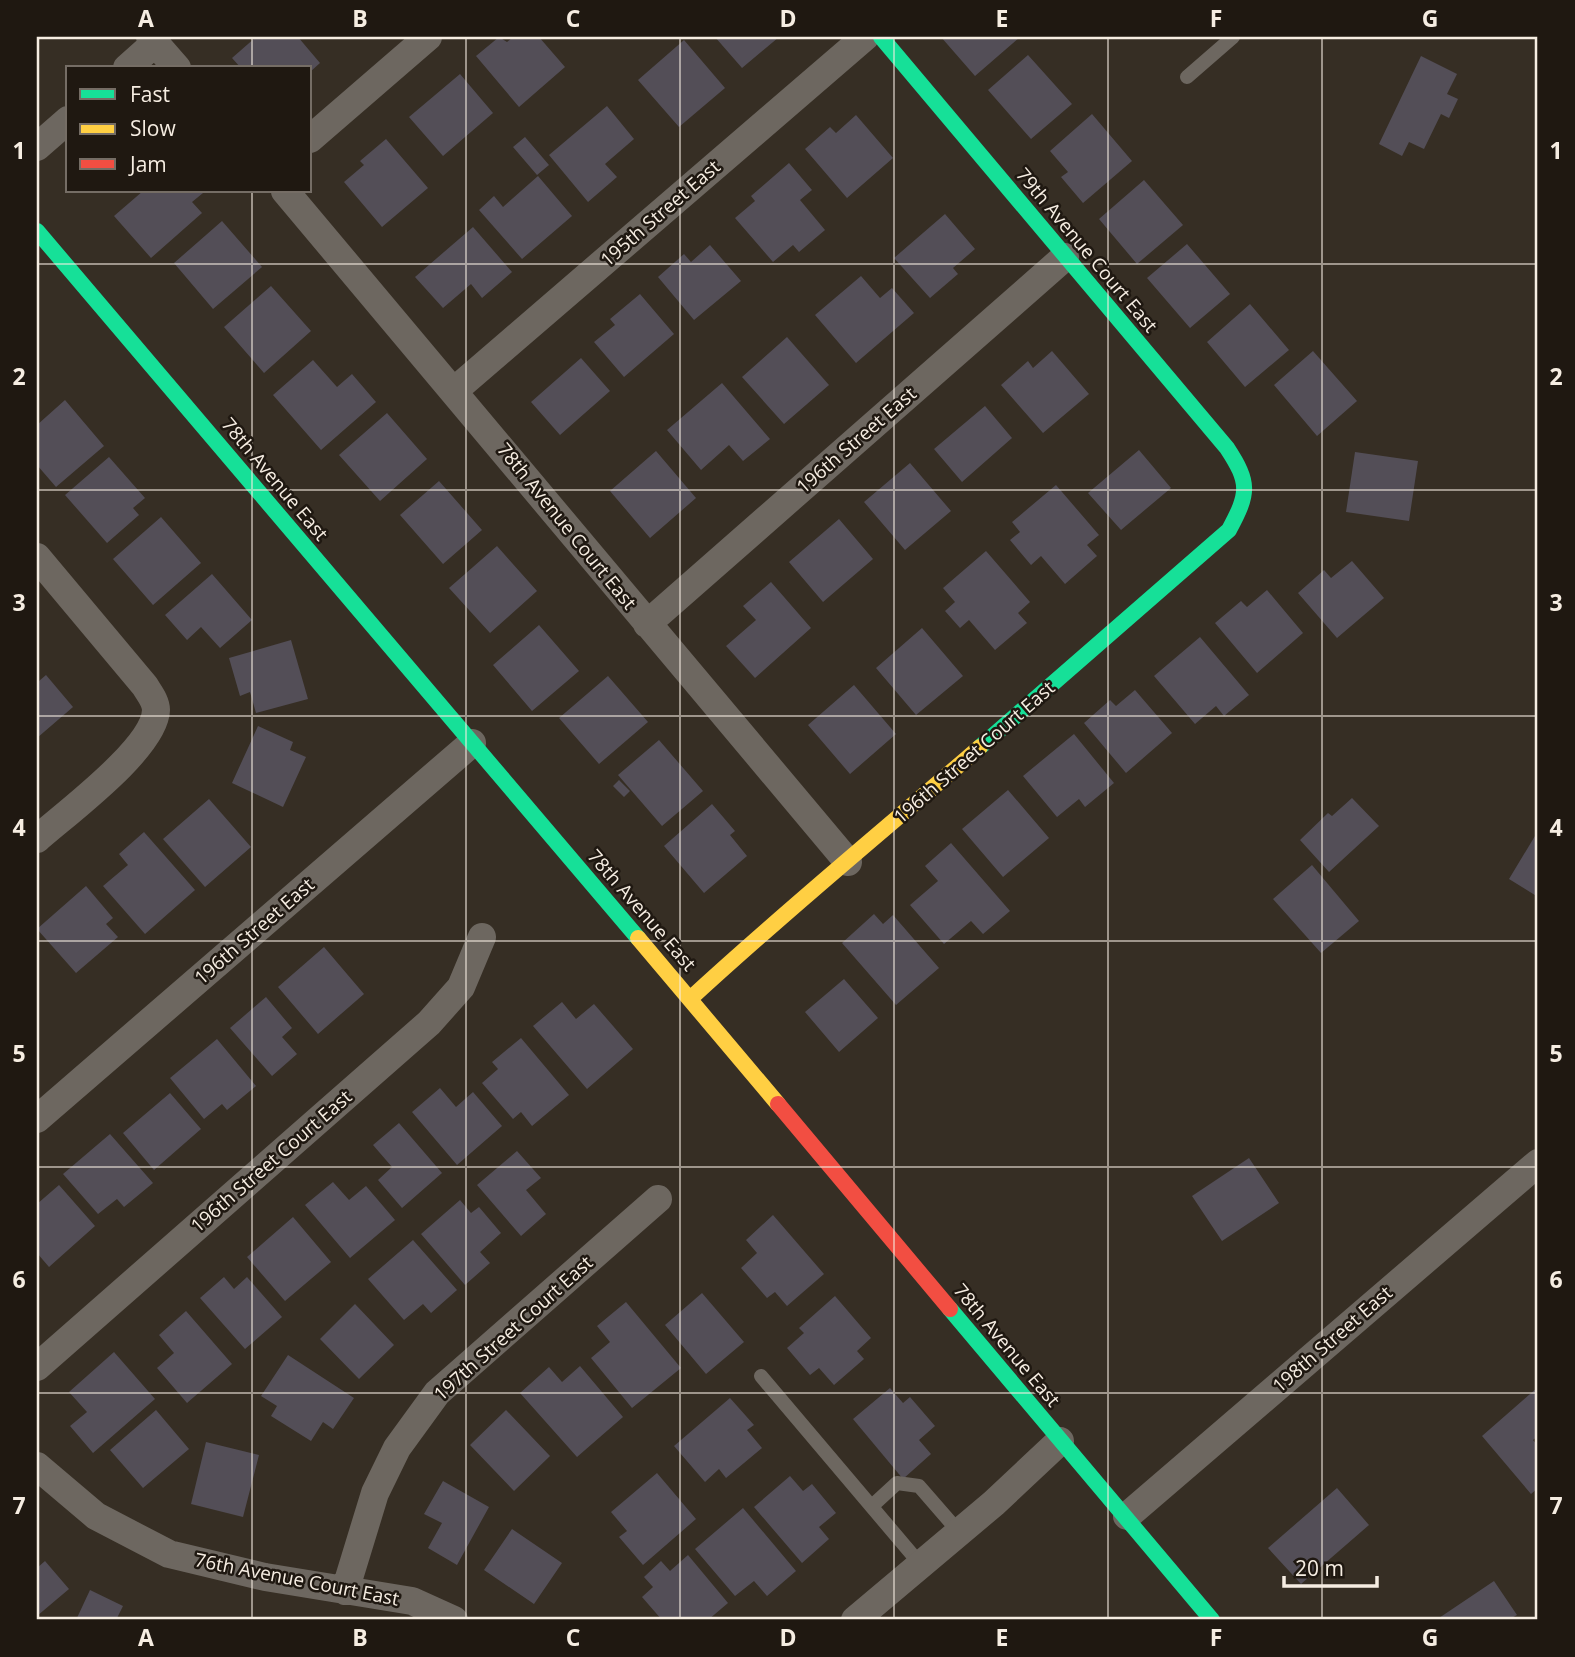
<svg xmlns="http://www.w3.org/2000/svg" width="1575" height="1657" font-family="'Open Sans',sans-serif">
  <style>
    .building { fill: #534e57 }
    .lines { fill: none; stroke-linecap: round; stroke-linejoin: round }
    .lane { stroke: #6d6760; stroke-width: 14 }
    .street { stroke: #6d6760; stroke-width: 28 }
    .fast { stroke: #16e098; stroke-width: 16 }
    .slow { stroke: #ffcf43; stroke-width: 16 }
    .jam { stroke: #f24e42; stroke-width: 16 }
    .grid { fill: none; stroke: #f6ede2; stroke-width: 2; stroke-opacity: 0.55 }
    .labels { text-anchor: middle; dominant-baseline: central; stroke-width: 5; stroke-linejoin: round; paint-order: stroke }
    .street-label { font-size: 19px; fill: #f6ede2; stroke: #1f1811 }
    .neatline { fill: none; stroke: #f6ede2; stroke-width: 2.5 }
    .grid-label { font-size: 23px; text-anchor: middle; font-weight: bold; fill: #f6ede2 }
  </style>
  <rect width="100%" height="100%" fill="#362e24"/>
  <path class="building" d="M256 37H298L320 63 310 72V68H241L232 58Z
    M499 37 507 42 513 37H539L565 67 519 107 476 56Z
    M715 37H779L742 68Z
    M941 37H1020L975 76Z
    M684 40 725 88 679 127 638 80Z
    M1028 55 1072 104 1031 139 988 90Z
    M1421 56 1457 74 1447 94 1458 99 1449 118 1441 114 1424 149 1409 142 1402 156 1379 144Z
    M460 74 493 113 443 156 409 117Z
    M607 106 634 139 605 164 617 177 588 202 549 155Z
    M1092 114 1132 161 1083 203 1061 177 1068 172 1050 151Z
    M856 115 893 158 847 198 805 149 830 127 836 133Z
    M525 137 549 165 537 175 513 147Z
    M386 139 428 188 382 227 344 182 364 165 360 161Z
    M789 163 812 190 800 200 825 230 799 252 793 245 773 262 735 218 755 201 751 196Z
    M538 176 572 216 522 259 479 210 494 196 503 207Z
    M1144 180 1183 225 1137 264 1099 219Z
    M143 191 203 193 192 202 202 213 151 258 114 216Z
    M945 214 975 249 953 268 958 274 930 298 894 258Z
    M222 221 262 267 213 309 174 263Z
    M473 227 512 272 482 298 471 284 443 308 415 277Z
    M1187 244 1230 294 1190 328 1147 278Z
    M710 245 741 281 694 320 658 277 684 254 691 262Z
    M861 276 880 298 892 288 914 313 856 363 815 315Z
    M271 286 311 331 264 373 224 327Z
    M640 294 674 334 624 377 594 342 615 325 610 319Z
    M1250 304 1289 350 1245 387 1207 342Z
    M787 337 829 385 784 424 742 377Z
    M1052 351 1089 394 1043 433 1001 385 1028 361 1033 368Z
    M1313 351 1357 401 1317 436 1274 385Z
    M581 358 610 391 560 435 531 402Z
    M313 360 337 387 352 374 376 402 321 450 273 395Z
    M722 383 770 439 743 461 729 445 701 470 667 430Z
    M65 400 104 446 56 487 37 465V425Z
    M985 406 1012 438 962 482 934 449Z
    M387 413 427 459 380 501 339 455Z
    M1139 450 1171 488 1121 530 1088 493Z
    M656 451 696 498 650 538 610 491Z
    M1355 452 1418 461 1409 521 1346 512Z
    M109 457 145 498 133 508 139 515 107 543 65 495Z
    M910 463 951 511 905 550 864 502Z
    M439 481 482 530 443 564 400 515Z
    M1056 485 1099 535 1087 545 1097 556 1065 584 1041 556 1031 565 1010 540 1020 532 1012 522Z
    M161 517 201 563 153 605 113 559Z
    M839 519 873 559 823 602 789 562Z
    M497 546 537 591 490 633 449 588Z
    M986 551 1030 602 1018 613 1027 623 995 650 969 620 960 628 945 611 955 602 943 588Z
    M1352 561 1384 598 1337 638 1298 593 1324 570 1331 578Z
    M212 574 252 620 220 648 201 627 187 640 165 615Z
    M771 582 811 628 755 678 726 646 756 620 743 606Z
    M1267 590 1303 633 1257 673 1215 623 1241 601 1247 607Z
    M539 625 579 671 532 711 493 665Z
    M922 628 963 676 916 715 876 668Z
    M1200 637 1249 695 1224 716 1216 706 1195 724 1154 676Z
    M291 640 308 699 256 713 250 692 240 696 229 658Z
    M46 675 73 707 37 738V678L39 681Z
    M608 676 648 722 599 764 559 718Z
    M854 685 896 734 850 774 808 725Z
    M1135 690 1172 733 1126 773 1084 723 1110 700 1116 706Z
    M258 726 293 742 290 750 306 757 283 807 232 783Z
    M1074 734 1114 783 1085 807 1079 799 1057 817 1023 776Z
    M659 740 703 791 662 826 618 775Z
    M619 780 630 791 624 797 613 786Z
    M1008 790 1049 838 1003 877 962 829Z
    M1352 798 1379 826 1329 872 1300 840 1328 813 1332 816Z
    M209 799 251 847 205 887 163 839Z
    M712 804 735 831 730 835 747 856 704 893 664 846Z
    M1538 831V897L1509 879Z
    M144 832 195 890 145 934 103 886 128 865 119 854Z
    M951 843 1010 911 983 934 971 921 944 944 910 905 938 881 925 866Z
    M1312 865 1359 921 1321 953 1273 899Z
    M86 886 113 918 106 924 118 937 76 973 37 929Z
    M874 914 883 924 893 915 939 968 896 1005 842 943Z
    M324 947 364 994 318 1034 278 987Z
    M844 979 878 1018 839 1052 805 1012Z
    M266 997 292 1028 282 1037 297 1054 272 1076 230 1028Z
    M562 1002 576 1019 594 1004 633 1049 587 1089 533 1026Z
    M521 1038 569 1095 532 1126 521 1112 513 1119 482 1083 498 1069 492 1062Z
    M217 1039 256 1086 227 1110 222 1104 204 1119 170 1078Z
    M440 1088 456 1107 473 1092 502 1126 457 1165 412 1112Z
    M170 1093 201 1129 154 1170 123 1133Z
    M399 1123 442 1173 402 1208 378 1180 392 1167 373 1145Z
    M110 1134 153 1183 124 1207 117 1199 98 1214 63 1174Z
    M517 1151 541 1178 526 1190 546 1214 521 1236 477 1185Z
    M1249 1158 1279 1203 1222 1241 1192 1196Z
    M333 1182 349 1200 366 1186 395 1220 350 1258 305 1205Z
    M59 1185 95 1226 49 1267 37 1253V1204Z
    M460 1200 471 1213 479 1207 501 1233 480 1252 490 1263 465 1285 421 1234Z
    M773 1215 824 1274 787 1306 775 1292 767 1298 741 1268 757 1253 746 1240Z
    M293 1217 331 1262 285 1301 247 1257Z
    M413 1240 457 1290 431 1313 423 1304 404 1320 368 1279Z
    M224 1277 234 1289 247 1277 282 1317 245 1349 200 1298Z
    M702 1293 744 1342 706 1374 665 1325Z
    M835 1296 871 1338 857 1351 864 1359 834 1385 819 1368 810 1375 787 1348 804 1333 799 1328Z
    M626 1302 681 1368 632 1408 591 1358 610 1342 597 1326Z
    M355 1304 394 1345 359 1379 320 1339Z
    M186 1311 232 1364 187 1403 157 1368 174 1353 159 1335Z
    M114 1352 155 1399 93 1453 70 1426 87 1412 69 1392Z
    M288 1355 354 1398 333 1429 323 1422 311 1441 271 1416 277 1406 261 1396Z
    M580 1366 623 1417 577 1457 520 1393 549 1367 562 1382Z
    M1538 1387V1436L1533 1440 1538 1446V1488L1531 1494 1482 1436Z
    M890 1388 903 1403 910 1397 935 1426 919 1440 931 1454 903 1479 853 1419Z
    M730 1398 754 1425 747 1430 762 1448 726 1478 719 1469 705 1482 674 1446Z
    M156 1410 189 1449 143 1488 110 1450Z
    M506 1410 550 1456 514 1491 470 1445Z
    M206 1442 259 1455 243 1517 191 1504Z
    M657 1473 696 1519 643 1565 619 1537 627 1531 611 1512Z
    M790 1476 803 1491 812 1484 836 1513 819 1527 829 1539 802 1563 754 1507Z
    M443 1481 489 1507 457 1565 428 1548 442 1523 424 1514Z
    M1337 1488 1369 1525 1301 1584 1268 1548Z
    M743 1508 796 1571 767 1596 754 1581 735 1596 695 1549Z
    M512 1529 562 1563 534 1604 484 1570Z
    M688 1555 728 1603 708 1620H662L642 1597 653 1587 644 1577 661 1561 670 1571Z
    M45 1561 69 1589 37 1616V1568Z
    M1494 1581 1517 1615 1508 1620H1436Z
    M90 1590 123 1606 116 1620H76Z"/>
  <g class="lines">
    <path class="lane" d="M1187 77 1233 37
      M761 1376 921 1565
      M872 1506 897 1483 919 1486 959 1532"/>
    <path class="street" d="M150 37 177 68
      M127 68 155 43
      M310 139 428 37
      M37 147 68 120
      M285 191 848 862
      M455 390 865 37
      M37 557 145 686C149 693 156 701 156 710 155 748 65 814 37 839
      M647 624 1065 257
      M37 1119 472 743
      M37 1367 429 1023 461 987 482 937
      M37 1466 96 1516 169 1554 265 1577 412 1601 454 1620
      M1127 1516 1538 1163
      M345 1591 375 1493 397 1448 437 1393 658 1199
      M855 1620 994 1503 1060 1441"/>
    <path class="fast" d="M881 37 1227 448C1250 483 1249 493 1229 530L980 747
      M37 231 638 938
      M950 1309 1212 1620"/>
    <path class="slow" d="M638 938 778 1104
      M690 999C784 912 883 831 980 747"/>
    <path class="jam" d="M778 1104 950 1309"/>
  </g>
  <path class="grid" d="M252 37V68M466 37V1620M680 37V1620M894 37V1620M1108 37V1620M1322 37V1620M252 191V1620M37 264H1538M37 490H1538M37 716H1538M37 941H1538M37 1167H1538M37 1393H1538"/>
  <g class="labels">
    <g class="street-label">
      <text transform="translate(660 213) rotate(-41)">195th Street East</text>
      <text transform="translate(1087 250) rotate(50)">79th Avenue Court East</text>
      <text transform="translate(856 440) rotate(-41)">196th Street East</text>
      <text transform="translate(275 479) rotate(50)">78th Avenue East</text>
      <text transform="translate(567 526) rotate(51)">78th Avenue Court East</text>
      <text transform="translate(974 752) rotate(-41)">196th Street Court East</text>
      <text transform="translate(642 910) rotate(49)">78th Avenue East</text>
      <text transform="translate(254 931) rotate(-41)">196th Street East</text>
      <text transform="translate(271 1161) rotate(-41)">196th Street Court East</text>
      <text transform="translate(513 1328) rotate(-42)">197th Street Court East</text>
      <text transform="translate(1332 1339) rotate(-41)">198th Street East</text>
      <text transform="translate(1007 1345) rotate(50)">78th Avenue East</text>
      <text transform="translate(297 1579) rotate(11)">76th Avenue Court East</text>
    </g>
  </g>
  <rect width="1575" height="1657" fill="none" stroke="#1f1811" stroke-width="77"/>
  <rect x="66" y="66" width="245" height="126" fill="#1f1811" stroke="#756d65" stroke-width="2"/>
  <rect x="80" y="89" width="35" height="10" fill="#16e098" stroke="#756d65" stroke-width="2"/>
  <text x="130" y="102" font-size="21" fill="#f6ede2">Fast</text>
  <rect x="80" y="124" width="35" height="10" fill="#ffcf43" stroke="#756d65" stroke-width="2"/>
  <text x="130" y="136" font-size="21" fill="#f6ede2">Slow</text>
  <rect x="80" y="159" width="35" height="10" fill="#f24e42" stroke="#756d65" stroke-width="2"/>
  <text x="130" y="172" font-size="21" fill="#f6ede2">Jam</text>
  <path d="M1284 1576v10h93v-10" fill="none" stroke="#f6ede2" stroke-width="3.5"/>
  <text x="1295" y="1576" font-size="21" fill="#f6ede2" stroke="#1f1811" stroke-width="5" paint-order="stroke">20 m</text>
  <rect x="38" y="38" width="1498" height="1580" class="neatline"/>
  <g class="grid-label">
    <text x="146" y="27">A</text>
    <text x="360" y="27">B</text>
    <text x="573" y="27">C</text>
    <text x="788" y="27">D</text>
    <text x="1002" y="27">E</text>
    <text x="1216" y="27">F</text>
    <text x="1430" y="27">G</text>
    <text x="19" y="159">1</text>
    <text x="1556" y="159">1</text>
    <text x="19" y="385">2</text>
    <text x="1556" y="385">2</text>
    <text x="19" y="611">3</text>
    <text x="1556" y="611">3</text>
    <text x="19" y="836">4</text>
    <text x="1556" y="836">4</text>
    <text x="19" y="1062">5</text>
    <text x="1556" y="1062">5</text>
    <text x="19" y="1288">6</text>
    <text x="1556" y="1288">6</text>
    <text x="19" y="1514">7</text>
    <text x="1556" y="1514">7</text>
    <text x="146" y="1646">A</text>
    <text x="360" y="1646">B</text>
    <text x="573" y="1646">C</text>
    <text x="788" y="1646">D</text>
    <text x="1002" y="1646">E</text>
    <text x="1216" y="1646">F</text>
    <text x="1430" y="1646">G</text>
  </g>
</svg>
